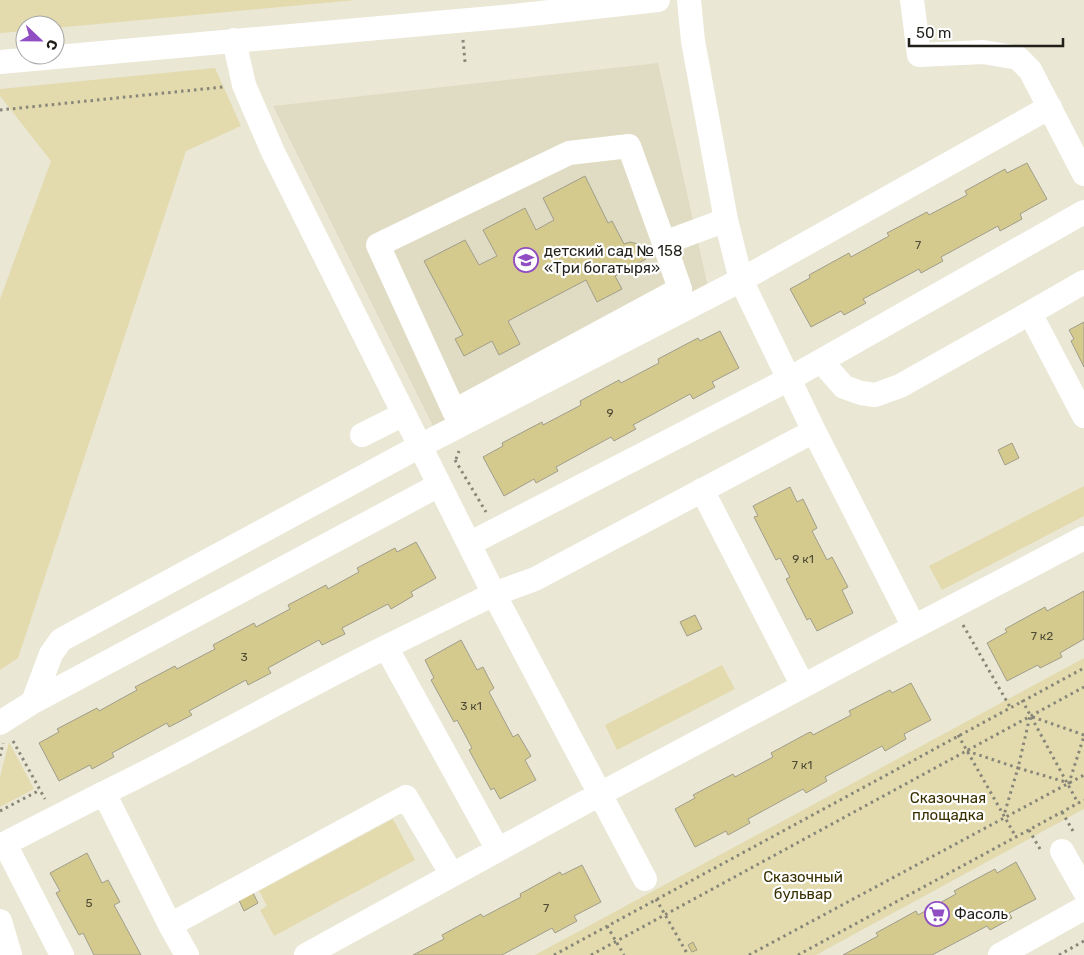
<svg xmlns="http://www.w3.org/2000/svg" width="1084" height="955" font-family="Rubik,sans-serif">
  <style>
    .built { fill: #e0dcc3 }
    .green { fill: #e3dbae }
    .building { fill: #d5ca8d; stroke: #a09d8c }
    .lines { fill: none; stroke-linecap: round; stroke-linejoin: round }
    .path { stroke: #888679; stroke-width: 3; stroke-dasharray: 2.5 4; stroke-linecap: butt }
    .minor { stroke: #fff; stroke-width: 24 }
    .labels { text-anchor: middle; dominant-baseline: central; stroke-width: 4.5; stroke-linejoin: round; paint-order: stroke }
    .number-label { font-size: 12px; fill: #4d4a36 }
    .poi-label { font-size: 15px; fill: #201f19; stroke: #fff; text-anchor: start }
    .park-label { font-size: 15px; fill: #393000; stroke: #fff }
  </style>
  <rect width="100%" height="100%" fill="#eae7d5"/>
  <path class="built" d="M658 63 708 287 436 432 273 106Z"/>
  <path class="green" d="M0 0H355L55 28V25H25V31L0 33Z
    M215 68 241 126 186 151 18 658 0 670V299L51 161 0 96V89Z
    M1084 486V516L942 590 929 566Z
    M1084 658V809L816 955H535Z
    M722 665 735 689 617 750 605 725Z
    M9 742 34 789 0 807V777Z
    M393 819 415 860 274 936 260 910 267 906 259 891Z"/>
  <path class="building" d="M1027 163 1047 199 1020 214 1022 219 1000 231 998 226 941 257 943 261 921 273 919 269 863 299 866 303 844 315 841 311 811 327 790 289 810 278 809 275 849 253 851 257 889 236 887 233 927 212 929 215 967 195 965 191 1005 169 1007 173Z
    M585 176 608 223 612 221 624 244 630 242 638 244 646 259 615 276 622 289 597 302 586 280 508 321 520 344 499 355 492 341 464 356 455 339 463 335 424 261 465 240 479 265 497 256 483 230 525 208 536 230 554 220 543 198Z
    M1084 322V367L1071 341 1074 339 1069 330Z
    M720 331 739 368 712 382 715 387 693 399 690 394 633 425 636 429 614 441 611 437 556 467 558 471 536 483 534 479 504 496 483 457 503 446 502 443 542 422 543 425 581 405 580 401 619 380 621 383 659 363 658 359 698 338 700 341Z
    M1012 443 1019 458 1005 465 998 450Z
    M790 487 797 502 803 499 817 528 812 531 827 560 832 557 848 587 842 590 853 613 817 631 810 618 807 620 786 579 790 577 780 558 776 560 754 517 758 516 753 506Z
    M416 542 436 578 411 592 413 596 391 609 388 604 342 628 345 634 322 645 319 640 268 668 271 673 248 685 246 680 189 711 192 715 169 727 167 723 112 753 114 757 92 769 90 765 59 781 39 743 59 732 57 729 97 708 99 711 137 690 135 687 175 666 177 669 215 649 213 645 254 623 256 627 290 609 288 605 326 585 328 589 359 572 357 568 395 548 397 552Z
    M1084 591V639L1060 653 1062 657 1040 668 1038 665 1007 681 987 643 1007 632 1005 629 1045 607 1047 611Z
    M695 615 702 629 687 636 680 622Z
    M461 640 477 670 483 667 488 677 494 688 489 692 513 737 518 734 531 756 525 760 536 780 500 799 494 788 491 790 469 750 472 748 457 720 454 722 431 680 434 678 425 660Z
    M911 683 931 720 904 734 906 739 885 751 882 746 825 777 827 781 806 793 803 789 748 819 750 823 728 835 726 831 695 847 675 809 695 798 693 795 733 774 735 777 773 757 771 753 808 733 811 732 813 735 851 715 849 711 890 690 892 693Z
    M87 853 102 883 108 880 120 902 114 905 141 955H94L83 933 79 935 56 893 60 891 50 873Z
    M1016 862 1036 899 1009 913 1012 918 990 930 987 926 932 955H843L878 936 876 933 916 911 918 915 956 894 954 891 995 869 997 873Z
    M582 865 601 902 574 916 577 921 555 933 552 928 502 955H413L444 939 442 935 481 914 483 917 521 897 520 894 560 872 562 875Z
    M251 889 258 903 244 911 237 896Z
    M693 942 697 950 692 952 688 945Z"/>
  <g class="lines">
    <path class="path" d="M463 40 465 62
      M0 110 223 87
      M456 459 459 451
      M455 460 486 512
      M963 625 1010 707
      M1022 700 1078 803
      M958 735 1016 837
      M1084 735 1030 716 1018 768 1069 783 1084 736
      M13 741 45 799
      M967 751 1018 768 1004 815
      M0 756 3 743
      M0 811 40 790
      M1062 812 1073 831
      M1029 830 1040 849
      M656 899 688 955
      M607 926 624 955
      M554 955 1084 668
      M591 955 1084 687
      M749 955 1084 775
      M798 955 1084 800
      M1059 955 1084 941"/>
    <path class="minor" d="M912 0 919 55 983 52 1018 58 1030 70 1084 174
      M234 40 244 85 273 152 494 594 645 879
      M0 62 513 16 658 0
      M664 243 680 289 454 411 378 245 569 153 629 146 664 243 726 220
      M1084 282 1030 313 1084 416
      M821 361 844 387 861 393 875 395 900 386 1030 313
      M362 435 404 414
      M702 490 803 686
      M469 544 789 379 1084 212
      M914 627 1084 538
      M33 702 439 485
      M0 723 33 702 51 654 61 640 420 446 741 280 1050 107
      M104 793C199 747 291 694 386 647
      M5 844 62 955
      M0 846 104 793 170 925 406 797 452 875
      M498 850 386 647 494 594 535 579 814 431
      M1062 851 1084 890
      M0 921 10 955
      M170 925 187 955
      M306 955 600 794 914 627 814 431 741 280 726 220 693 41 689 0
      M1000 955 1084 908"/>
  </g>
  <defs>
    <symbol id="school-ring" viewBox="-11 -11 22 22"><circle r="9.5" fill="#fff" stroke="#914ec2" stroke-width="1.5"/><path d="M0-5L7-2L0 1L-7-2ZM-4 1L0 2.5L4 1V4Q0 6-4 4Z" fill="#914ec2"/></symbol>
    <symbol id="supermarket-ring" viewBox="-11 -11 22 22"><circle r="9.5" fill="#fff" stroke="#914ec2" stroke-width="1.5"/><path d="M-6-5.5h2.5l.6 2H6L4.5 2H-2.5L-4.4-4H-6ZM-1.5 3.2a1.3 1.3 0 1 0 .1 0ZM3 3.2a1.3 1.3 0 1 0 .1 0Z" fill="#914ec2"/></symbol>
  </defs>
  <g fill-rule="evenodd">
    <use href="#school-ring" x="512" y="246" width="28" height="28"/>
    <use href="#supermarket-ring" x="923" y="900" width="28" height="28"/>
  </g>
  <g class="labels">
    <g class="number-label">
      <text x="918" y="245">7</text>
      <text x="610" y="413">9</text>
      <text x="803" y="559">9 к1</text>
      <text x="1042" y="636">7 к2</text>
      <text x="244" y="657">3</text>
      <text x="471" y="706">3 к1</text>
      <text x="802" y="765">7 к1</text>
      <text x="89" y="903">5</text>
      <text x="546" y="908">7</text>
    </g>
    <g class="poi-label">
      <text x="544" y="251">детский сад № 158<tspan x="544" dy="17">«Три богатыря»</tspan></text>
      <text x="954" y="914">Фасоль</text>
    </g>
    <g class="park-label">
      <text x="948" y="798">Сказочная<tspan x="948" dy="17">площадка</tspan></text>
      <text x="803" y="877">Сказочный<tspan x="803" dy="17">бульвар</tspan></text>
    </g>
  </g>
  <g transform="translate(40 40) rotate(112)"><circle r="24" fill="#ffffff" stroke="#a6a5a3"/>
  <path d="M0-4L9 19L0 12L-9 19Z" fill="#914ec2"/>
  <text y="-8" font-size="14" font-weight="bold" text-anchor="middle" fill="#201f19">С</text>
  </g>
  <path d="M909 38v8h154v-8" fill="none" stroke="#201f19" stroke-width="2.5"/>
  <text x="916" y="38" font-size="15" fill="#201f19" stroke="#ffffff" stroke-width="4" paint-order="stroke">50 m</text>
</svg>
